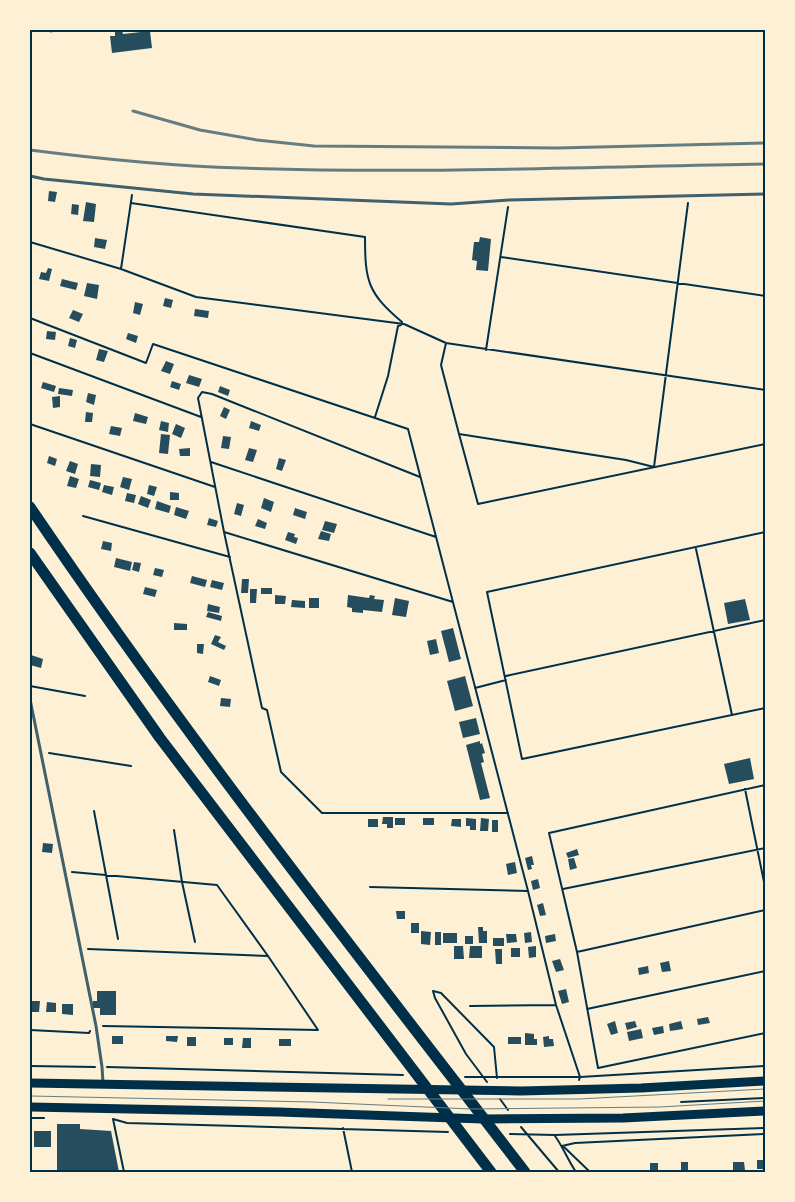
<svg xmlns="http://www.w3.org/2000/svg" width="795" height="1202" font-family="Lato,sans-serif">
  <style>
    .building { fill: #264d5e }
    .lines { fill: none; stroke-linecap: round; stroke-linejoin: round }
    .path { stroke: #003049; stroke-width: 2 }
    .service { stroke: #3f606c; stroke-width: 3 }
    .primary { stroke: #003049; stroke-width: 9 }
    .motorway { stroke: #003049; stroke-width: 11 }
    .tram { stroke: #657d81; stroke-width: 1 }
    .rail { stroke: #657d81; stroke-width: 3 }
    .neatline { fill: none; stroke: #003049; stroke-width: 2 }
  </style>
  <rect width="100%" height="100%" fill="#fdf0d5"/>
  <path class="building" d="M115 30H122L123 34 150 31 152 48 112 53 110 36H115Z
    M49 191 57 192 55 202 48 201Z
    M86 202 96 204 94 222 83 221Z
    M72 204 79 205 78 215 71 214Z
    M480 237 491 239 488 271 476 270 477 261 472 260 474 242H479Z
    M95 238 107 240 105 249 94 247Z
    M48 268 52 269 49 281 39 279 41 272 46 273Z
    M62 279 78 283 76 290 60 286Z
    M87 283 99 285 97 299 84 296Z
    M165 298 173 300 171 308 163 306Z
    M135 302 143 304 140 315 133 313Z
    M195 309 209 311 208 318 194 316Z
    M73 310 83 314 79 322 69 318Z
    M47 331 56 332 55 340 46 339Z
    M128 333 138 336 136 343 126 339Z
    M70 338 77 340 75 348 68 346Z
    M99 349 108 351 104 362 96 360Z
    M166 361 174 364 170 374 161 371Z
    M189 375 202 379 199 387 186 383Z
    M172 381 181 384 179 390 170 387Z
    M43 382 56 386 54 392 41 388Z
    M220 386 230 390 228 396 218 392Z
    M59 388 73 390 72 396 58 394Z
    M88 393 96 395 94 405 86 402Z
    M60 396V407L53 408 52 397Z
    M224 407 230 410 226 419 220 416Z
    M86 412 93 413 92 422H85Z
    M135 413 148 417 146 424 133 421Z
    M161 421 169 423 168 432 159 430Z
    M251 421 261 425 259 431 249 428Z
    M176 424 185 428 181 438 172 434Z
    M111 426 122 428 120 436 109 434Z
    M161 434 170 435 168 454 159 453Z
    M223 436 231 437 229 449 221 448Z
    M190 448V456H180L179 449Z
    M249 448 257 450 253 462 245 460Z
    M49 456 57 459 55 466 47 463Z
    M279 458 286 460 282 471 276 469Z
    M70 461 78 464 75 474 66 471Z
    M91 464 101 465 100 477 90 476Z
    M70 476 79 479 76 488 67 486Z
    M123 477 132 479 129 490 120 487Z
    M90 480 101 483 99 490 88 487Z
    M104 485 114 487 112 495 102 492Z
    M149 485 157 487 154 496 147 494Z
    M170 492 179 493V500H170Z
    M127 493 136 495 134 503 125 501Z
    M141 496 151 500 148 508 138 504Z
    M264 498 274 502 271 512 261 508Z
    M157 501 171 506 169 513 155 509Z
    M237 503 244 505 241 516 234 514Z
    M176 507 189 511 186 519 174 515Z
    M295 508 307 512 305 519 293 515Z
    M209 518 218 521 216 527 207 525Z
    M258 519 267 523 265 529 255 526Z
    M325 521 337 524 334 533 322 530Z
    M321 531 331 534 329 541 318 539Z
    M288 532 295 534 294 537 298 538 296 544 285 540Z
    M103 541 112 543 111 551 101 549Z
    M116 558 132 562 130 571 114 567Z
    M134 562 141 563 139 572 132 570Z
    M155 568 164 570 162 577 153 575Z
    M192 576 207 580 205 587 190 583Z
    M242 579H249L248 593H241Z
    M212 580 224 583 222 590 210 587Z
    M145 587 157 590 155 597 143 594Z
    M261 588H272V594H261Z
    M250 589H257L256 603H250Z
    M275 595 286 596 285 604H275Z
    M348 595 369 598 370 595 375 596 374 599 384 600 382 612 363 610V613L352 612V608L347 607Z
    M309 598H319V608H309Z
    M395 598 409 601 406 617 392 615Z
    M745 599 750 620 728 624 724 603Z
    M292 600 305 601V608L291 607Z
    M208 604 220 607 219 613 207 611Z
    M208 612 222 616 221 621 206 617Z
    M174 623 187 624V630H174Z
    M453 628 461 659 449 662 441 631Z
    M215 635 221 637 218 642 226 646 224 650 211 644Z
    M436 639 439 653 430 655 427 641Z
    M197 644H204L203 654 197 653Z
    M31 655 43 659 41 668 30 665Z
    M210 676 221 680 219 686 208 682Z
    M465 676 473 706 455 711 447 681Z
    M221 698 231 699 230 707 220 706Z
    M476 718 480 734 463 738 459 722Z
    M480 741V744L482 743 485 753 482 754 484 762 481 763 490 798 480 800 466 745Z
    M750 758 754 779 729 784 724 764Z
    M383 817H393V828H387V824H382Z
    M395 818H405V825H395Z
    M423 818H434V825H423Z
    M466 818 476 819V830H470V826H466Z
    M481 818 489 819 488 831H480Z
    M368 819H378V827H368Z
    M452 819H461V827L451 826Z
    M492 820H498V832H492Z
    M43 843 53 844 52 853 42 852Z
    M577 849 579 855 568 858 566 853Z
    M532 856 534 865H531L532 869 528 870 525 858Z
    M574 858 577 868 570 870 568 859Z
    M515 862 517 873 508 875 506 864Z
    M538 879 540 888 533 890 531 881Z
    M543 903 546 915 540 916 537 905Z
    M396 911H405V919H397Z
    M411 923H419V933H411Z
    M478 927H483V931H487V943H479Z
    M421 931 431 932 430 945 421 944Z
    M435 932H441V945H435Z
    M531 932 532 942 525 943 524 933Z
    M443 933H457V943H443Z
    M506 934H516L517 942 507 943Z
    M555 934 556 941 546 943 545 936Z
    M465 936H473V944H465Z
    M493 938H504V946H493Z
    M454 946H463L464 959H454Z
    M470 946H482V958H469Z
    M536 946V957L529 958 528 947Z
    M511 948H520V957H511Z
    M495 949H502V964H496Z
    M560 959 564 970 556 972 552 961Z
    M669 961 671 971 662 972 660 963Z
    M648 966 649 973 639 975 638 968Z
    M566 989 569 1002 562 1004 558 991Z
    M97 991H116V1015H100V1008H93V1001H97Z
    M32 1001H40L39 1012H31Z
    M47 1002 56 1003V1012H46Z
    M62 1004H73V1015L62 1014Z
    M708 1017 710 1023 698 1025 697 1019Z
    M615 1021 618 1033 611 1035 607 1024Z
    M635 1021 637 1027 627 1030 625 1023Z
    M681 1021 683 1029 670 1031 669 1024Z
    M663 1026 664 1033 654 1035 652 1028Z
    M641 1029 643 1038 629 1041 627 1032Z
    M525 1033 534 1034V1039H537V1045H525Z
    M112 1036H123V1044H112Z
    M166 1036H178L177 1042 166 1041Z
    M549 1036V1039H553L554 1046 544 1047 543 1037Z
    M187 1037H196V1046H187Z
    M508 1037H521V1044H508Z
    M224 1038H233V1045H224Z
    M243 1038H251V1048H242Z
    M279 1039H291V1046H279Z
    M57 1124H80V1129L111 1131 119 1172H57Z
    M34 1131H51V1147H34Z
    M757 1160H765V1169H757Z
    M681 1162H688V1172H681Z
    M733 1162H744L745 1170H733Z
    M650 1163H658V1172H650Z"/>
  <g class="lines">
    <path class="path" d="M131 203 365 237C365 282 368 293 402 322
      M30 242 121 269 196 297 404 324 446 343 765 390
      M501 257 765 296
      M121 269 132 195
      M30 318 146 363 153 344 408 429 528 891 556 1005 580 1077 579 1080
      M446 343 441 365 459 434 626 460 654 467 688 203
      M486 350 508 207
      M30 353 201 417
      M375 417 388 376 398 326 401 325
      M30 424 215 487
      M459 434 478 504 765 444
      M211 462 436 537
      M420 477 212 394 202 392 198 398 224 532 262 708 267 710 281 772 322 813H508
      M83 516 230 557
      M224 532 453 602
      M765 532 487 592 522 759 765 708
      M696 549 732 715
      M506 676 765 620
      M30 686 85 696
      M475 688 506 680
      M49 753 131 766
      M765 785 549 833 577 952 598 1068 765 1033
      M745 789 765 887
      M94 811 118 939
      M174 830 182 882 195 942
      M72 872 217 885 268 956 318 1030
      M370 887 528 891
      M563 889 765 848
      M88 949 268 956
      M577 952 765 910
      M470 1006 556 1005
      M587 1009 765 971
      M103 1026 318 1030
      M30 1030 89 1033 90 1031
      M30 1066 95 1067
      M107 1067 403 1075
      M465 1077H580L765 1066
      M487 1082 466 1054 435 998 433 991 441 993 494 1047 497 1078
      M500 1099 508 1110
      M681 1102 765 1098
      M30 1118H44
      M113 1119 127 1123 448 1132
      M113 1119 124 1172
      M521 1127 559 1172
      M343 1128 352 1172
      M510 1134 555 1135 765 1128
      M555 1136C563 1147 568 1160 576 1172
      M562 1146 575 1143 765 1134
      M563 1146 590 1172"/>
    <path class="service" d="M51 31V30
      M30 176 44 179 193 194 451 204 509 200 765 194
      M30 699 96 1026 102 1067 103 1083"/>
    <path class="primary" d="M30 1083 521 1091 641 1088 765 1081
      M30 1107 279 1112 483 1119 623 1118 765 1111"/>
    <path class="motorway" d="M30 507C185 736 356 953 525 1172
      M30 553 160 738 491 1172"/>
    <path class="tram" d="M30 1096 312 1102 471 1109 660 1107 765 1101
      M388 1099H579L765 1089"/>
    <path class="rail" d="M133 111 200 130 257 140 314 146 557 148 765 143
      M30 150C100 159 170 166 241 168 415 174 590 167 765 164"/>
  </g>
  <rect width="795" height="1202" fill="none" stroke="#fdf0d5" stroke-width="62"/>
  <rect x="31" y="31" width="733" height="1140" class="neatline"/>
</svg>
